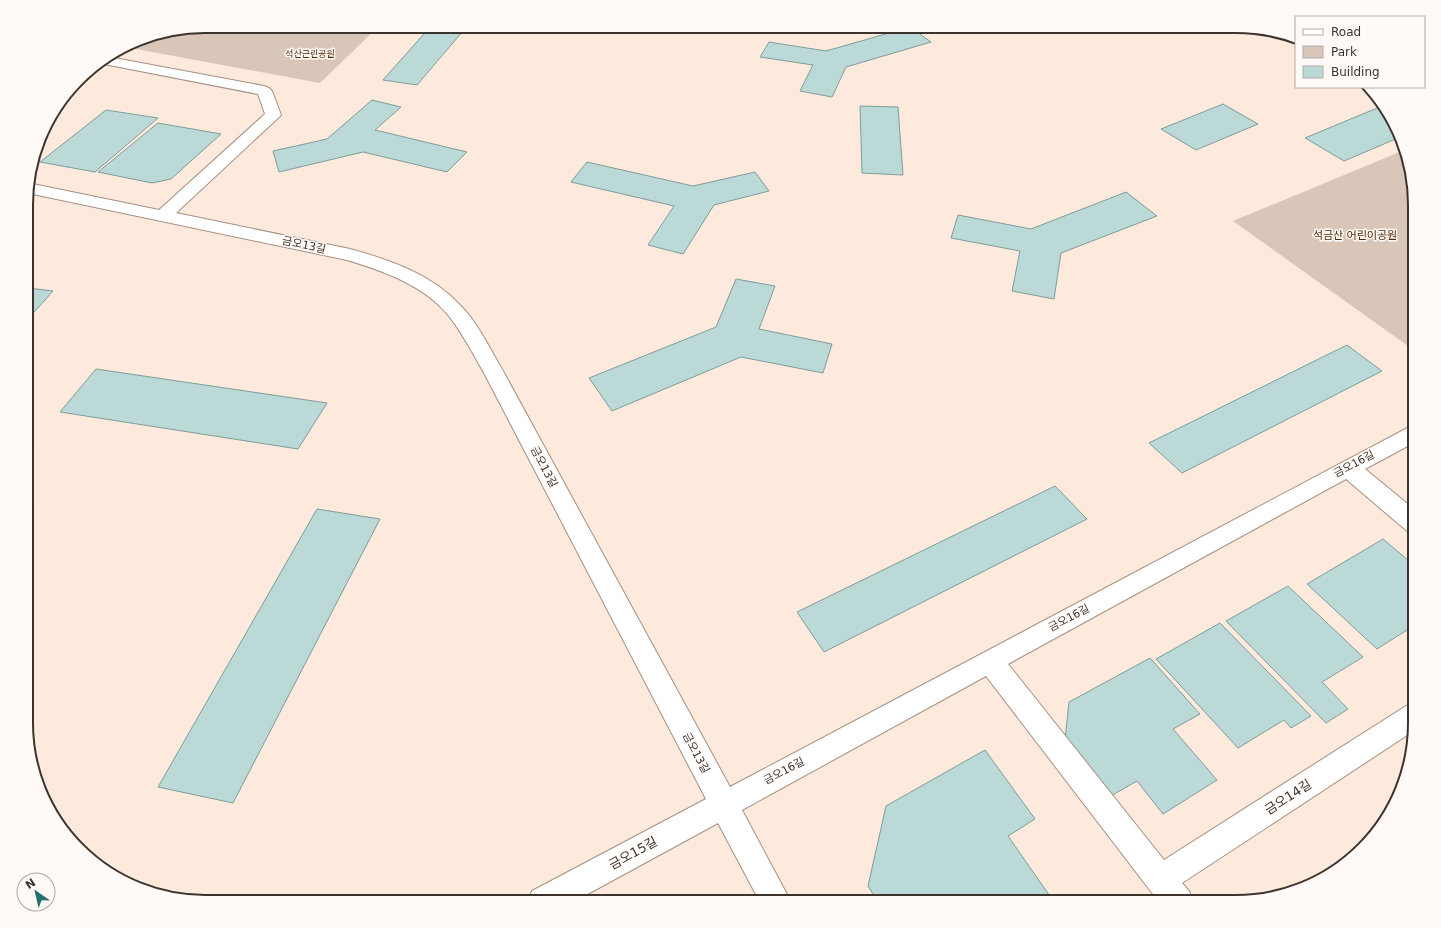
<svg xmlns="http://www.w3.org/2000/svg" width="1441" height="928" font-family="'DejaVu Sans','Noto Sans KR',sans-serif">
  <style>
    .green { fill: #d9c6b9 }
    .building { fill: #bad9d7; stroke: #7e9c9a }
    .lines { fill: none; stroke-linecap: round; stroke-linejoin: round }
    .minor-casing { stroke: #a59081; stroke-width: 2 }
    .minor { fill: #fff; fill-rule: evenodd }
    .labels { text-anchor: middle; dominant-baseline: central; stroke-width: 3; stroke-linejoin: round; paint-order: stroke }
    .far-park-label { font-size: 9px; fill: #4f2703; stroke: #fffaf7 }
    .park-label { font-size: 11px; fill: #4f2703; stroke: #fffaf7 }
    .street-label { font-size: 11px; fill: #3c332d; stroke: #fffaf7 }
    .near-street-label { font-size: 13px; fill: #3c332d; stroke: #fffaf7 }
    .rim { fill: none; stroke: #3c332d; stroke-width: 2 }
  </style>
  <rect width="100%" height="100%" fill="#fdeadd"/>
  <path class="green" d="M205 26H379L320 83 125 47 137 40Z
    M1402 151 1415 194V351L1233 221Z"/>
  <path class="building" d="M430 27 463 31 417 85 383 80Z
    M910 27 931 42 846 67 832 97 800 91 813 65 760 57 769 42 826 51Z
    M372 100 401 107 375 130 467 152 447 172 363 152 279 172 273 151 327 139Z
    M1223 104 1258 124 1196 150 1161 129Z
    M860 106 898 107 903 175 862 173Z
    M1382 106 1391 116 1398 138 1344 161 1305 138Z
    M106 110 158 118 95 172 40 162Z
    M158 123 221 134 171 179 152 183 98 172Z
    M587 162 693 186 755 172 769 191 714 205 683 254 648 245 674 206 571 182Z
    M1126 192 1157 216 1061 253 1054 299 1012 291 1020 251 951 238 958 215 1031 229Z
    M736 279 775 286 759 329 832 344 823 373 741 357 612 411 589 378 716 327Z
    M28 288 53 291 28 319Z
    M1347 345 1382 371 1182 473 1149 443Z
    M96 369 327 403 298 449 60 412Z
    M1055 486 1087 519 824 652 797 612Z
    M317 509 380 519 233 803 158 787Z
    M1383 539 1415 566V625L1377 649 1307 584Z
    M1288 586 1363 657 1322 682 1348 709 1326 723 1226 621Z
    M1220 623 1311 716 1291 728 1284 720 1238 748 1156 659Z
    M1150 658 1200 714 1173 729 1217 780 1163 814 1137 781 1109 797 1065 740 1069 702Z
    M985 750 1035 819 1008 836 1054 902H878L868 886 886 806Z
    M1088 895 1093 902H1077Z"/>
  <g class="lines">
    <defs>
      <path id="minor" d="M109 57 264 86 269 88 272 91 281 115 278 118 176 213 350 249C390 260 431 274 460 305 478 323 490 349 503 371L730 787 1415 424V442L1365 469 1415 510V533L1407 531 1346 479 1008 664 1164 860 1406 706 1415 703V730L1182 883 1189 891 1193 902H1159L986 676 742 810 791 902H760L718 823 573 902H528L532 891 706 799 483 371C472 352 462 333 449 316 424 285 383 271 347 260L28 193V183L159 210 265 114 258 94 99 63Z"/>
    </defs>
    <use href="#minor" class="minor-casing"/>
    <use href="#minor" class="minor"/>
  </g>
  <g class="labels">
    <g class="far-park-label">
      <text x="310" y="54">석산근린공원</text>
    </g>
    <g class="park-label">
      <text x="1355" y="235">석금산 어린이공원</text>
    </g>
    <g class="street-label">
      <text transform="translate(304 245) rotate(12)">금오13길</text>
      <text transform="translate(1354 464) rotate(-28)">금오16길</text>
      <text transform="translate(544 467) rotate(62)">금오13길</text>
      <text transform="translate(1069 618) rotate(-28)">금오16길</text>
      <text transform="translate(696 753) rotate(62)">금오13길</text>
      <text transform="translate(784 771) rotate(-28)">금오16길</text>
    </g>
    <g class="near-street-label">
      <text transform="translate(1288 797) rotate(-33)">금오14길</text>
      <text transform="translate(633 853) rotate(-29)">금오15길</text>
    </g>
  </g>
  <path d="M0 0H1441V928H0ZM205 33H1236A172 172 0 0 1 1408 205V723A172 172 0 0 1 1236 895H205A172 172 0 0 1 33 723V205A172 172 0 0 1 205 33Z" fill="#fffaf7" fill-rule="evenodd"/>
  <path class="rim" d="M205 33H1236A172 172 0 0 1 1408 205V723A172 172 0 0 1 1236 895H205A172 172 0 0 1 33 723V205A172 172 0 0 1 205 33Z"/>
  <rect x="1295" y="16" width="130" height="72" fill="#fffaf7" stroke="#b1aaa6"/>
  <rect x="1303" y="29" width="20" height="6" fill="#ffffff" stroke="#b1aaa6"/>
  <text x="1331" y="36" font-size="12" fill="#3c332d">Road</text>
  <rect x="1303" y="46" width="20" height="12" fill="#d9c6b9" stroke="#b1aaa6"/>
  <text x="1331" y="56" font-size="12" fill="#3c332d">Park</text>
  <rect x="1303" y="66" width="20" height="12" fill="#bad9d7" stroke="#b1aaa6"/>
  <text x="1331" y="76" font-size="12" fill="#3c332d">Building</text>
  <g transform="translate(36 892) rotate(326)"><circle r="19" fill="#fffaf7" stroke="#b1aaa6"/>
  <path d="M0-3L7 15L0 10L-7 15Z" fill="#25706c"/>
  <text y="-6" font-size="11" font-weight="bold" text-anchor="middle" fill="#3c332d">N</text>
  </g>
</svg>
